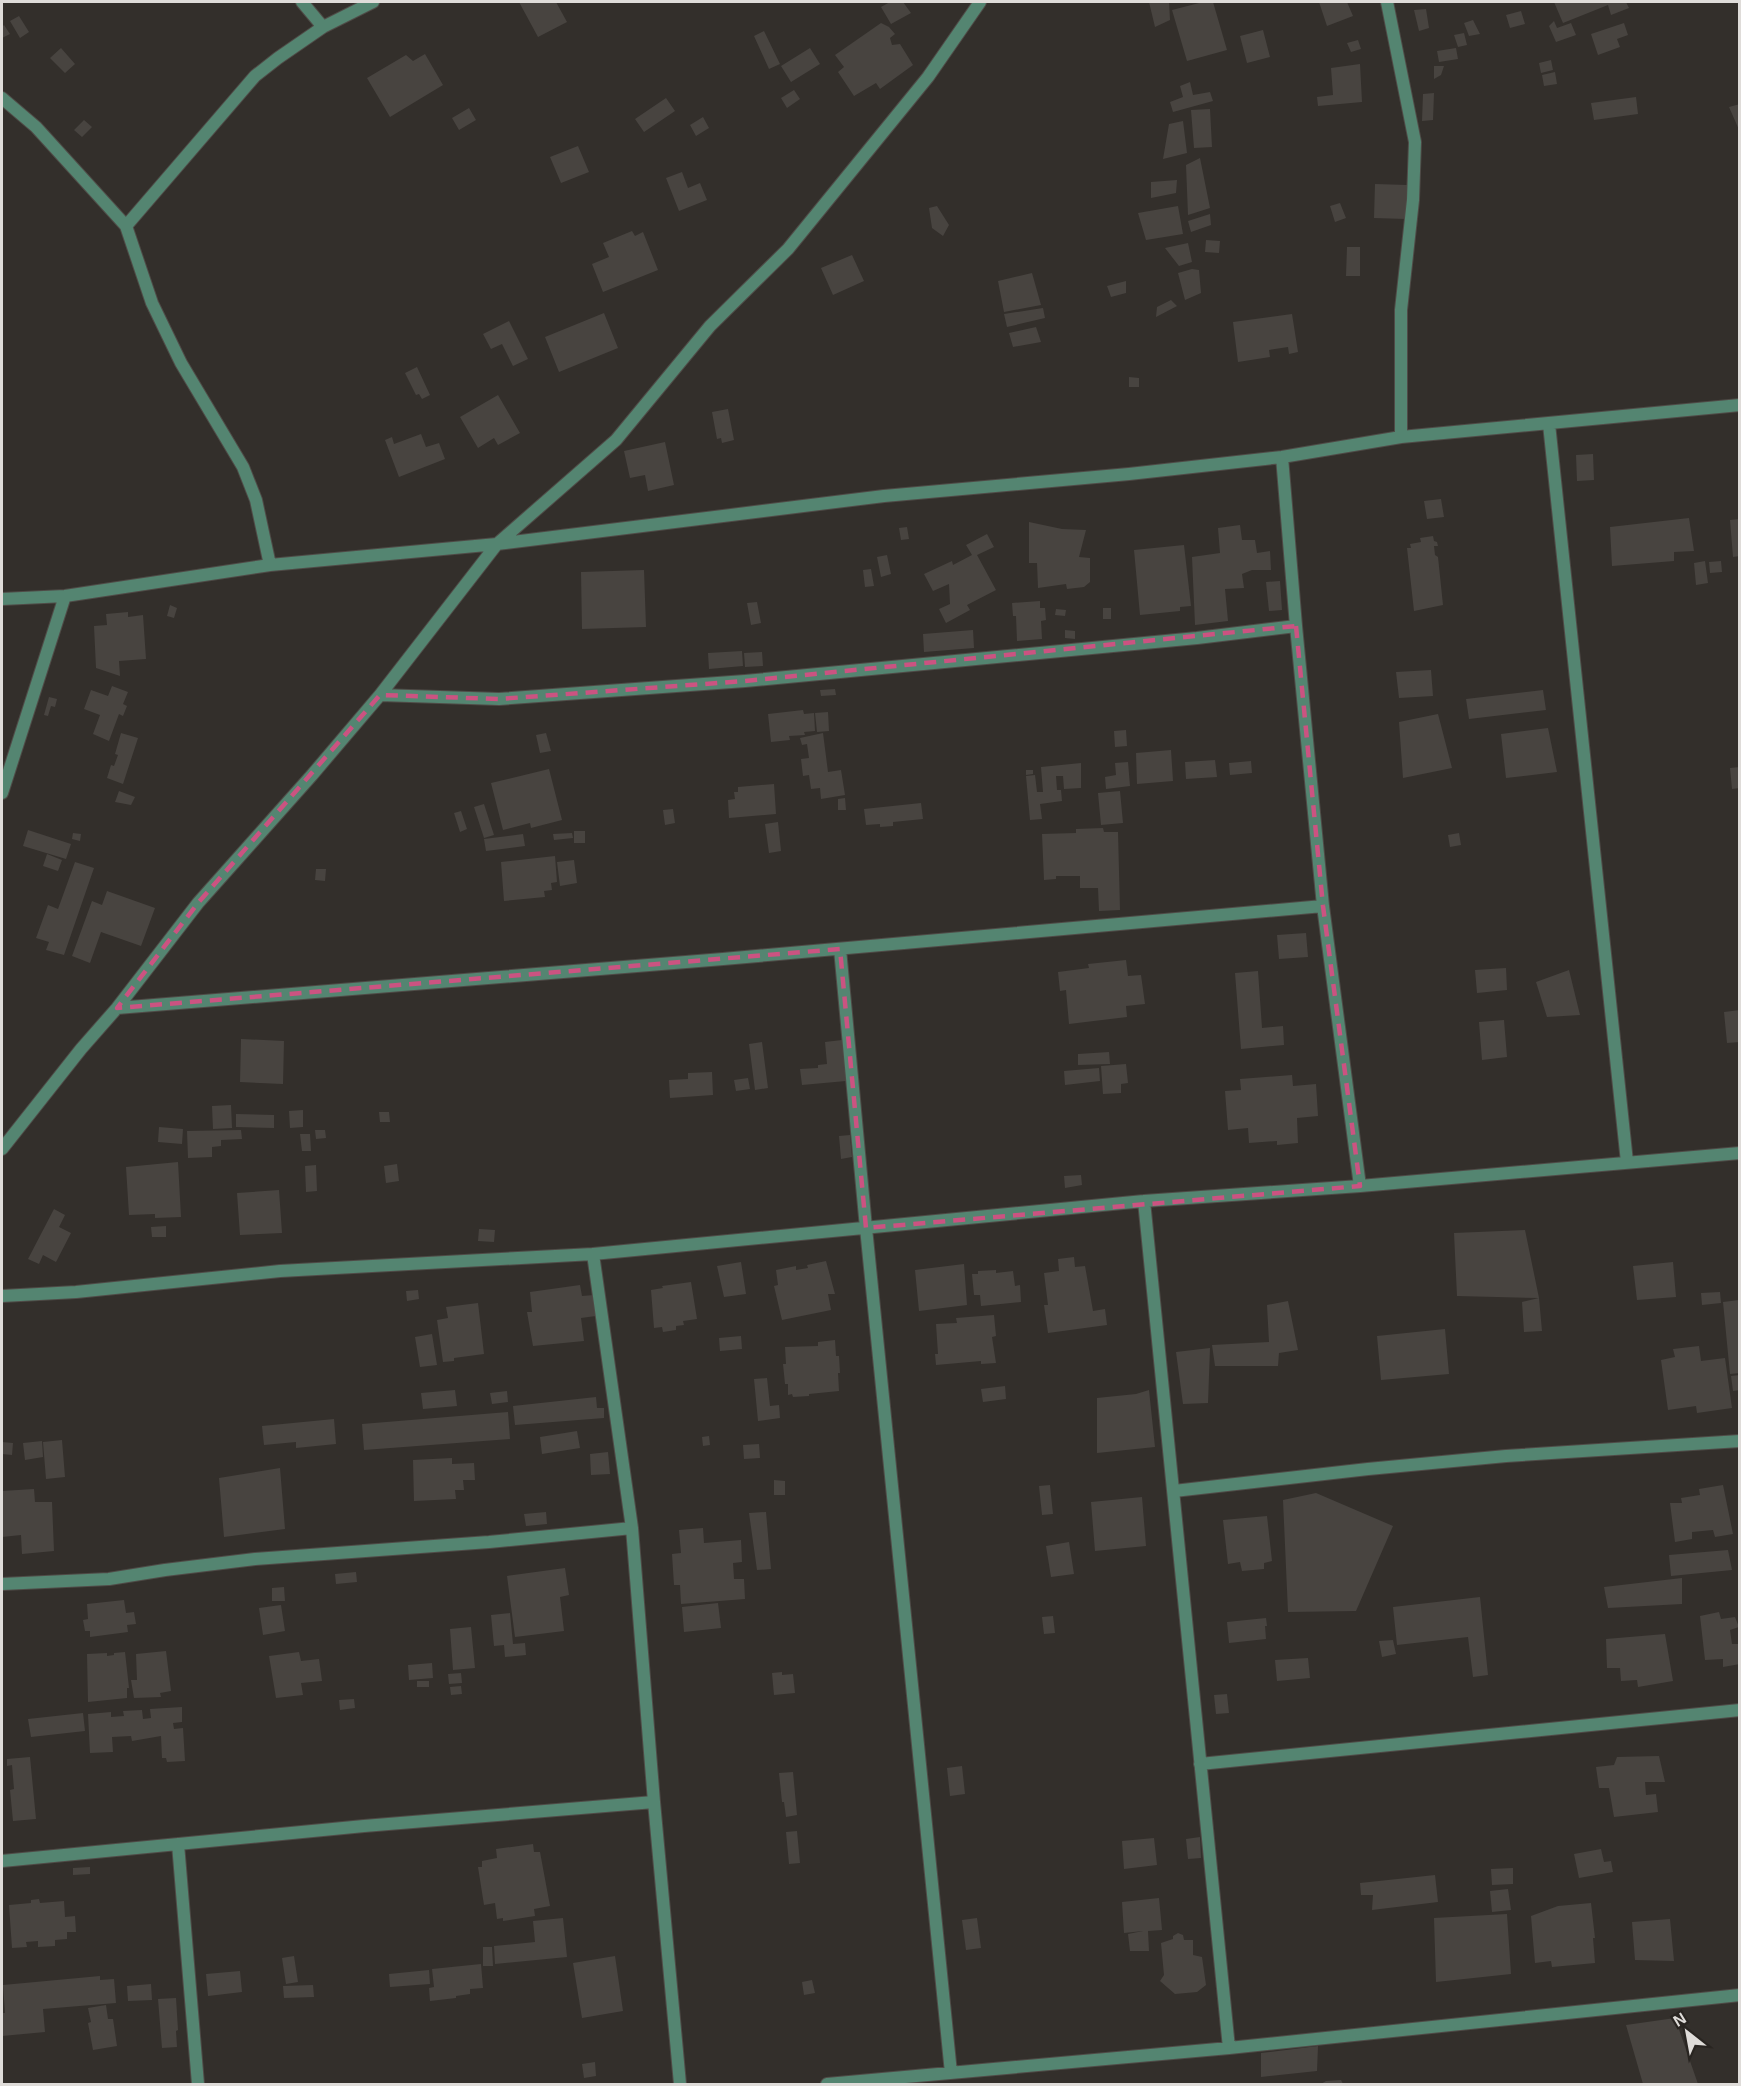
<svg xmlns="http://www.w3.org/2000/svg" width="1741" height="2086" font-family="Arial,sans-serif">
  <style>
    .building { fill: #484440 }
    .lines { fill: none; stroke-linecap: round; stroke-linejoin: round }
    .street-casing { stroke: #4f4b47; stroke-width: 14 }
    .street { stroke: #548571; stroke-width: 12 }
    .marked { fill: none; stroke: #cb5381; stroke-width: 4.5; stroke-dasharray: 12 8; stroke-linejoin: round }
  </style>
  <rect width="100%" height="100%" fill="#332f2b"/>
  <path class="building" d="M519 2H556L567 22 538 37Z
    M890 2H903L911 13 891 24 881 7Z
    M1149 2H1169L1170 20 1155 27Z
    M1203 2H1213L1227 50 1187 61 1172 10Z
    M1319 2H1347L1353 16 1327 26Z
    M1554 2H1626L1629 8 1611 15 1608 5 1563 23Z
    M1426 9 1429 28 1419 31 1414 10Z
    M1521 11 1525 24 1510 28 1506 15Z
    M19 16 29 32 20 38 10 21Z
    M1473 20 1480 34 1469 36 1464 23Z
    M1554 21 1557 28 1571 23 1576 35 1556 42 1549 26Z
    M881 23 889 27 895 34 890 38 892 45 900 44 913 65 880 89 876 83 854 96 838 72 844 67 835 55Z
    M1624 23 1628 35 1617 39 1620 47 1598 55 1591 34Z
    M4 25 10 34 2 38V27Z
    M1263 30 1270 57 1247 63 1240 36Z
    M764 31 780 64 769 69 754 36Z
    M1464 33 1467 45 1458 47 1454 35Z
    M1358 40 1361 49 1351 52 1347 43Z
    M61 48 75 64 65 73 50 58Z
    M810 48 820 64 791 82 781 66Z
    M1456 48 1458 59 1439 62 1437 51Z
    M425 54 443 85 390 117 367 78 406 55 413 61Z
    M1551 60 1553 70 1541 73 1539 63Z
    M1360 64 1362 102 1318 106 1317 97 1333 95 1331 68Z
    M1434 66H1444L1441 75 1434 79Z
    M1555 72 1557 84 1544 86 1542 75Z
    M1190 82 1193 95 1210 92 1213 101 1173 112 1170 102 1183 97 1180 86Z
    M794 90 800 99 787 108 781 98Z
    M1434 93 1433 120 1422 121 1423 94Z
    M1636 97 1638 114 1594 120 1591 103Z
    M666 98 675 111 644 132 635 119Z
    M1740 104V132L1729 107Z
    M469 108 476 120 459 130 452 118Z
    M1210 109 1212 147 1194 148 1191 110Z
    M703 117 709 128 696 136 690 125Z
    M84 120 92 127 82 137 74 130Z
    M1183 121 1187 153 1163 159 1169 124Z
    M578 146 589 172 561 183 550 157Z
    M1200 158 1210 208 1188 215 1186 165Z
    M682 172 688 188 700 183 707 200 679 211 666 178Z
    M1177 180 1176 193 1151 198V182Z
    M1375 184 1407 185 1406 219 1374 218Z
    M1340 203 1346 218 1335 222 1330 206Z
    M937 206 949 225 943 236 932 228 929 208Z
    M1178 206 1183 234 1146 240 1138 213Z
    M1210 214 1211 225 1191 232 1188 221Z
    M632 231 635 236 643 232 658 270 603 292 592 264 609 257 603 243Z
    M1206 240 1220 241 1219 253 1205 252Z
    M1188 243 1192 262 1179 266 1165 248Z
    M1347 247H1360V276H1346Z
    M852 255 864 281 833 295 821 268Z
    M1192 269 1199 270 1201 293 1185 300 1178 273Z
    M1032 273 1041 305 1004 312 998 281Z
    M1126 281V293L1111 297 1107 286Z
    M1171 300 1177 306 1156 317 1157 307Z
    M1043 308 1045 318 1007 327 1004 314Z
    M604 313 618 348 559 372 545 337Z
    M1292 314 1298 352 1289 354 1288 347 1269 350 1270 357 1238 362 1233 322Z
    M509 321 528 359 513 366 502 344 491 349 483 334Z
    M1036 327 1041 342 1013 347 1009 333Z
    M417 367 430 395 422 399 419 394 416 395 405 373Z
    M1129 377 1139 378V387H1129Z
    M498 395 520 433 498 445 494 438 478 448 460 417Z
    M728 409 734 440 722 443 721 438 717 439 712 412Z
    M421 434 426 447 439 443 445 459 399 477 385 440 392 437 394 444Z
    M665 442 674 485 648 491 645 475 630 478 624 451Z
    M1593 454 1594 480 1577 481 1576 455Z
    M1441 499 1444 517 1427 519 1424 501Z
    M1689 518 1694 551 1674 552V561L1612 566 1610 527Z
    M1740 519V556L1733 557 1730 520Z
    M1029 522 1062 529 1086 530 1079 557 1090 558V582L1084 587 1067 589 1066 584 1038 588 1037 563H1029Z
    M1240 525 1242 540H1255L1257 553 1270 551 1271 570H1252L1242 574 1244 588 1225 589 1228 621 1195 625 1192 557 1220 553 1218 528Z
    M907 527 909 539 901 540 899 528Z
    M987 534 994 547 977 555 996 590 967 605 970 610 946 623 939 609 950 604 949 584 933 591 924 574 952 561 953 565 972 555 966 545Z
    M1433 536 1434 541 1437 542 1438 546H1434L1435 555 1438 557 1443 605 1414 611 1407 548H1411L1410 544 1421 542 1420 538Z
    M1184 545 1191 606 1180 607V611L1140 615 1134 550Z
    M887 555 891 574 881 577 877 557Z
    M1705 561 1708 583 1696 585 1694 563Z
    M1721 561 1722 572 1710 573 1709 562Z
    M871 569 874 586 865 587 863 570Z
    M644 570 646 627 582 629 581 572Z
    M1280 581 1282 610 1269 611 1266 582Z
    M1040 601V608H1045L1046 620 1041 621 1042 639 1017 641 1016 616H1013L1012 603Z
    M757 602 761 623 751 625 747 603Z
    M170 605 177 608 174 618 167 616Z
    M1103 608H1111V619H1103Z
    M1056 609 1066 610 1065 616 1055 615Z
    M128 612V617L143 615 146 659 119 661 120 676 96 668 94 626 107 625 106 614Z
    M973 630 974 648 924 652 923 634Z
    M1065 630 1075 631V639L1065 638Z
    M742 651 743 666 709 669 708 653Z
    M762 652 763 666 745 667 744 653Z
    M1431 670 1433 696 1399 698 1396 672Z
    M112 686 128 692 123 704 127 706 123 716 119 714 109 741 93 734 100 715 84 709 91 690 108 696Z
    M835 689 836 695 821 696 820 690Z
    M1543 690 1546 710 1469 719 1466 699Z
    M49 697 57 699 55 707 51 706 48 716 44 715Z
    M803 710 804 714 814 713 815 731 804 732 805 735 789 736 790 740 771 742 768 714Z
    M828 712 829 731 817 732 815 713Z
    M1438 714 1452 768 1403 778 1399 722Z
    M1548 728 1557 772 1506 778 1501 734Z
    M1126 730 1127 746 1115 747 1114 731Z
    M121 733 138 738 123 784 107 778 111 765 114 766 118 755 115 754Z
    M546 733 551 751 540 753 536 735Z
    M823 733 828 772 841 770 845 795 821 799 820 788 811 789 809 775 803 776 801 759 809 758 807 744 802 745 800 738Z
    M1171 750 1173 781 1137 784 1136 753Z
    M1215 760 1217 777 1186 779 1185 762Z
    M1251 761 1252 773 1230 775 1229 763Z
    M1128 762 1130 786 1106 789 1105 777 1116 775 1115 763Z
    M1081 763V788L1064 789 1063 776H1056L1057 790H1061L1062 801 1040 804 1042 819 1030 820 1026 776 1035 775 1037 792H1043L1041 767Z
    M1740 767V788L1732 789 1730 768Z
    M549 769 562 820 531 828 530 823 503 830 491 783Z
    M1026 770H1033V774L1026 775Z
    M774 784 776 814 729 818 728 800 735 799 734 792H738V787Z
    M119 791 135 797 131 805 115 802Z
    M1120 791 1123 823 1101 825 1098 793Z
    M845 798 846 810H838V799Z
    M921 803 923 819 893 822V826L880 827V824L866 825 864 809Z
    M484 804 494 835 484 838 474 807Z
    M673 809 675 823 665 825 663 810Z
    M461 811 467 829 460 832 454 813Z
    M778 822 781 851 769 853 765 824Z
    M1103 828 1104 832H1118L1120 910 1099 911 1098 888H1080V876H1056V879L1044 880 1042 834 1076 833V829Z
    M28 830 71 844 66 859 23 846Z
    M574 831H585V843H574Z
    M73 833 81 834 80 841 72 839Z
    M572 833 573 838 554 840 553 834Z
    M1459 833 1461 845 1450 847 1448 835Z
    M523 834 525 846 486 851 484 839Z
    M47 854 62 860 58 871 43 866Z
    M555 856 557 882 551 883 552 890 544 891 545 897 504 901 501 862Z
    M574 860 577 883 560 886 557 862Z
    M75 862 94 868 64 955 46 950 49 942 36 938 48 905 58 909Z
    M316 869H326L325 881 315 880Z
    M107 891 155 908 141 946 101 932 90 963 72 956 92 901 102 905Z
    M1306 933 1308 957 1279 959 1277 935Z
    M1126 960 1128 976 1141 975 1145 1004 1126 1006 1127 1017 1069 1024 1066 990 1060 991 1058 972 1089 968 1088 964Z
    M1506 968 1507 990 1477 993 1475 970Z
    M1569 970 1580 1015 1547 1017 1536 982Z
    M1258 971 1262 1028 1283 1026 1284 1045 1241 1049 1235 973Z
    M1740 1010V1042L1727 1043 1724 1012Z
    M1504 1020 1507 1057 1482 1060 1479 1022Z
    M241 1039 284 1041 283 1084 240 1082Z
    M842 1040 846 1081 802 1085 800 1069 818 1068V1065L827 1064 825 1042Z
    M762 1042 768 1088 755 1090 749 1044Z
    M1109 1052 1110 1064 1078 1065V1054Z
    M1126 1064 1128 1083 1121 1084V1093L1103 1094 1101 1066Z
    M1099 1068 1100 1081 1065 1085 1064 1071Z
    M712 1072 713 1095 670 1098 669 1080 688 1079V1073Z
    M1292 1075 1293 1086 1316 1084 1318 1116 1297 1118 1298 1143 1277 1145V1141L1249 1143 1248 1128 1228 1130 1225 1091 1241 1090 1240 1079Z
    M748 1078 750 1089 736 1091 734 1080Z
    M231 1105 232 1128 213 1129 212 1106Z
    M303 1110V1127L290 1128 289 1111Z
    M379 1112H389L390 1122H380Z
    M236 1114 274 1115V1128L236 1127Z
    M159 1127 183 1129 182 1144 158 1142Z
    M241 1130 242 1139 221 1140V1146L212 1147V1157L188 1158 187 1131Z
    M315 1130H325L326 1138 316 1139Z
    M300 1134H310L311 1151H302Z
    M850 1135 852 1157 841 1159 839 1136Z
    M178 1162 181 1217 155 1218V1214L129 1215 126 1167Z
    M397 1164 399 1181 386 1183 384 1166Z
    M316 1165 317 1191 306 1192 305 1166Z
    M1081 1175 1082 1185 1065 1188 1064 1176Z
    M279 1190 282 1233 240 1235 237 1193Z
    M54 1209 65 1215 59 1227 71 1233 56 1262 43 1255 39 1264 28 1259Z
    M166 1226V1237H152L151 1227Z
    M479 1229 495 1230 494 1242 478 1241Z
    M1525 1230 1539 1298 1457 1296 1454 1233Z
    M1074 1257 1075 1267 1085 1266 1093 1311 1105 1309 1107 1325 1048 1333 1044 1305H1048L1044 1273 1059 1271 1058 1259Z
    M826 1261 835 1294H828L831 1310 782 1320 774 1286 778 1285 776 1270 796 1266V1270L808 1268 807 1265Z
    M741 1262 746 1294 724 1297 717 1266Z
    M1673 1262 1676 1297 1637 1300 1633 1266Z
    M964 1264 967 1305 919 1311 915 1270Z
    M996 1270V1273L1013 1271 1015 1286 1020 1285 1021 1302 981 1306 980 1295H974L972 1274H978V1271Z
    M691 1282 697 1319 683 1321 684 1325 676 1326V1330L663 1332 662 1327 654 1328 651 1290 663 1288 662 1286Z
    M580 1285 582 1296 594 1295 596 1316 581 1318 584 1341 533 1346 527 1312H532L530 1292Z
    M418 1290 419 1299 407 1301 406 1291Z
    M1720 1292 1721 1303 1702 1305 1701 1293Z
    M1539 1298 1542 1331 1524 1332 1522 1302Z
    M1739 1300 1740 1373 1730 1374 1723 1302Z
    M1288 1301 1298 1350 1279 1353 1278 1366H1215L1212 1345 1269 1342 1267 1305Z
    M478 1303 484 1354 454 1358V1361L443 1362 437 1320 448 1318 446 1307Z
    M994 1315 996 1336 992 1337 996 1363 981 1364V1361L936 1365 935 1354H938L936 1324 957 1323 956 1318Z
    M1445 1329 1449 1374 1381 1380 1377 1336Z
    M432 1334 437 1365 420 1367 415 1337Z
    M741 1336 742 1349 720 1351 719 1338Z
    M835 1340 836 1356H839L840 1373H838L839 1391 809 1394V1396L793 1397 792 1394 788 1395V1384H785L783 1364H786L785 1347 818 1346V1342Z
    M1699 1346 1701 1361 1725 1358 1732 1408 1697 1413 1696 1406 1668 1410 1661 1360 1675 1357 1673 1349Z
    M1210 1348 1208 1403 1183 1404 1176 1352Z
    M1740 1375V1390L1733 1391 1731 1376Z
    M767 1378 770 1406 779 1405 780 1418 758 1421 754 1379Z
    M1005 1386 1006 1399 983 1402 981 1389Z
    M455 1390 457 1406 423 1409 421 1393Z
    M1149 1390 1155 1447 1097 1453V1398L1136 1394Z
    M507 1391 508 1402 492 1404 490 1393Z
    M596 1397 597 1408H604V1418L515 1425 513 1406Z
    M508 1412 510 1439 364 1450 362 1424Z
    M334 1419 336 1444 296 1448V1442L264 1445 262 1426Z
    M577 1431 580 1448 542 1454 540 1437Z
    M709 1436 710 1445 703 1446 702 1437Z
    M62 1440 65 1477 46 1479 43 1442Z
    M42 1441 43 1457 25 1460 23 1443Z
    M2 1442 13 1443 12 1455 2 1454Z
    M759 1444 760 1458 744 1459 743 1445Z
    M608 1452 610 1474 591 1475 590 1454Z
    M452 1458V1464L474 1463 475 1480H463L464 1490H455L456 1499 414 1501 413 1460Z
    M280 1468 285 1529 224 1537 219 1478Z
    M774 1480 785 1481V1495H774Z
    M1050 1485 1053 1514 1042 1515 1039 1486Z
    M1723 1485 1733 1534 1715 1537 1713 1530 1692 1532V1539L1675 1542 1670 1503H1682L1681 1498 1700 1495 1699 1489Z
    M34 1489 35 1502H52L54 1551 22 1554 21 1535 2 1537V1491Z
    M1316 1493 1393 1526 1356 1611 1288 1612 1283 1500Z
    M1142 1497 1146 1546 1095 1551 1091 1502Z
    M546 1512 547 1524 526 1526 524 1514Z
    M766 1512 771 1569 757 1570 749 1513Z
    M1267 1516 1272 1561 1264 1563V1569L1242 1571 1240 1562 1228 1564 1223 1520Z
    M703 1528 704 1543 741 1540 742 1562 733 1563 734 1579H744L745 1599 681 1604 680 1585H674L672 1554 681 1553 679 1530Z
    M1069 1542 1074 1574 1051 1577 1046 1546Z
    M1728 1550 1732 1570 1671 1576 1669 1555Z
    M565 1568 569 1595 560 1597 564 1631 515 1637 507 1576Z
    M356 1572 357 1582 336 1584 335 1574Z
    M1682 1578V1604L1608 1608 1604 1587Z
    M284 1587 285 1601H272V1588Z
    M1480 1597 1488 1675 1473 1677 1468 1637 1397 1645 1393 1607Z
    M124 1600 126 1613 134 1612 136 1624 127 1625 128 1632 90 1637V1631H85L83 1620 88 1619 87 1604Z
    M718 1603 721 1628 684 1632 682 1607Z
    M281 1605 285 1631 263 1635 259 1608Z
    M1719 1612 1721 1619 1735 1617 1739 1627 1730 1630 1732 1644H1740V1664L1723 1667V1659L1705 1660 1700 1616Z
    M510 1613 513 1644 525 1643 526 1655 505 1657 504 1645 494 1646 491 1615Z
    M1053 1616 1055 1633 1044 1634 1042 1617Z
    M1266 1618 1267 1626H1265L1266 1639 1229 1643 1227 1622Z
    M471 1627 475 1668 453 1670 450 1629Z
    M1665 1634 1673 1681 1638 1687 1637 1680 1621 1681 1620 1668H1607L1606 1639Z
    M1393 1640 1396 1654 1382 1657 1379 1641Z
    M166 1651 171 1691 160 1693 161 1697 134 1698 131 1680H137L136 1654Z
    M125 1652 129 1688H127V1698L88 1702 87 1654 107 1653V1656L114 1655V1653Z
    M299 1652 301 1661 319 1659 322 1681 301 1683 303 1695 276 1698 269 1656Z
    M1308 1658 1310 1678 1277 1681 1275 1660Z
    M432 1663 433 1678 409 1680 408 1665Z
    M782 1672V1675L793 1674 795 1693 774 1695 772 1673Z
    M461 1673 462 1683 449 1684 448 1674Z
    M417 1681H429V1687H417Z
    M461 1686 462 1694 451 1695 450 1687Z
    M1227 1694 1229 1713 1216 1714 1214 1695Z
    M354 1699 355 1708 340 1710 339 1700Z
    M182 1707V1722L173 1723 174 1729 183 1728 185 1761 167 1762 166 1758H162L161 1736 132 1741 131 1736 112 1737 113 1752 90 1753 88 1714 111 1712V1717L124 1716 123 1711 142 1710 143 1719 151 1718 150 1709Z
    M83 1713 85 1731 31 1737 28 1719Z
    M1659 1756 1665 1782H1645L1646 1795 1656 1794 1658 1812 1614 1817 1609 1788H1599L1596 1767 1614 1765 1617 1757Z
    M30 1757 36 1819 13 1821 10 1790 14 1789 12 1765 7 1766V1759Z
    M962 1766 965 1794 950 1796 947 1768Z
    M793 1772 797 1815 786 1817 784 1802H782L779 1773Z
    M797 1831 800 1863 789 1864 786 1832Z
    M1200 1837 1201 1858 1188 1859 1186 1839Z
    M1154 1838 1157 1865 1124 1869 1122 1841Z
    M533 1844 534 1852H540L550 1906 534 1909 535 1916 503 1921V1918L497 1919 495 1903 484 1905 478 1867H482V1861L497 1858 496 1849Z
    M1601 1849 1604 1862 1611 1861 1613 1872 1579 1878 1574 1854Z
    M90 1867V1874L73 1875V1868Z
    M1513 1868V1884L1492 1885 1491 1869Z
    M1435 1875 1438 1902 1372 1910 1373 1895H1361L1360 1883Z
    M1508 1889 1511 1910 1492 1912 1490 1891Z
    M1159 1898 1162 1930 1148 1931 1149 1951H1130L1128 1934 1143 1931 1124 1933 1122 1902Z
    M39 1899 40 1903 64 1901 65 1917 75 1916 76 1932H67V1939L55 1940V1946L38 1947V1941L26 1942 27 1947 12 1948 9 1905 31 1903V1900Z
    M1591 1903 1595 1938H1593L1595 1963 1552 1967 1551 1961 1535 1963 1531 1916 1558 1906Z
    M1507 1914 1511 1974 1436 1982 1434 1918Z
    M563 1918 567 1957 495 1964 494 1946 535 1942 533 1921Z
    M977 1918 981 1948 966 1950 962 1920Z
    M1670 1919 1674 1961 1635 1960 1632 1922Z
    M1178 1933 1183 1935 1184 1940H1193V1955L1202 1957 1206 1985 1197 1992 1175 1994 1160 1981 1164 1975 1161 1943 1173 1939V1936Z
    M483 1947H492L493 1966H483Z
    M294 1956 298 1982 286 1984 282 1958Z
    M615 1956 623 2011 582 2018 573 1963Z
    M481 1964 483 1988 470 1989V1994L456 1996V1998L430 2001 429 1988 434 1987 432 1969Z
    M429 1970 430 1984 390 1987 389 1974Z
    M240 1971 242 1992 208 1996 206 1974Z
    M100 1976V1980L114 1979 116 2003 43 2009 45 2032 2 2036V2013H5L3 1985Z
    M812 1980 815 1993 804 1995 802 1982Z
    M151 1984 152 2000 128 2001 127 1986Z
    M313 1985 314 1997 284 1998 283 1986Z
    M176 1998 178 2030 176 2031 177 2047 162 2048 158 1999Z
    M106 2005 108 2019H113L117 2046 93 2050 88 2023 91 2022 88 2008Z
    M1675 2018 1698 2084H1643L1626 2025Z
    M1318 2046 1317 2071 1261 2077V2053Z
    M595 2062 596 2076 584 2078 582 2064Z
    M1341 2080 1343 2084H1321L1326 2081Z"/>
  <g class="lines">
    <defs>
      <path id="street" d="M302 2 323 27
        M1387 2 1415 142 1413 200 1401 310V437
        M2 98 36 127 126 226 152 303 181 363 243 467 256 500 270 565
        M126 226 255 76 278 58 323 27 373 2
        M1549 424 1627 1162
        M1282 457 1296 626 1323 906 1360 1186
        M2 599 65 596 270 565 497 544 884 496 1129 474 1282 457 1401 437 1740 405
        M380 695 499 699 745 681 1197 638 1296 626
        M2 793 65 596
        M840 949 866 1228 951 2073
        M117 1008 723 959 1323 906
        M2 1149 81 1049 117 1008 198 903 312 775 380 695 497 544 616 440 710 326 788 249 928 77 980 2
        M1144 1201 1229 2048
        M593 1254 632 1528 654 1802 680 2084
        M2 1296 76 1292 280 1271 593 1254 1144 1201 1360 1186 1740 1153
        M1174 1491 1368 1469 1506 1456 1740 1441
        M2 1584 109 1579 165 1570 255 1559 489 1542 632 1528
        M1200 1764 1740 1710
        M178 1844 198 2084
        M2 1861 364 1826 654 1802
        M827 2084 1229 2048 1740 1995"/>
    </defs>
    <use href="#street" class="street-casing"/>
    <use href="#street" class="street"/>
  </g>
  <path class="marked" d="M1296 626 1323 906 1360 1186 866 1228 840 949 117 1008 198 903 380 695 499 699 745 681Z"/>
  <rect width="1741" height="2086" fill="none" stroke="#dfdcd9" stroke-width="6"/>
  <g transform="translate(1687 2032) rotate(329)" stroke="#292521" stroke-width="4.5" paint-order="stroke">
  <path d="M0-4.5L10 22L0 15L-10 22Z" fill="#dfdcd9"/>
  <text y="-9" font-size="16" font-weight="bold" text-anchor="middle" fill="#dfdcd9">N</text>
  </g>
</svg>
